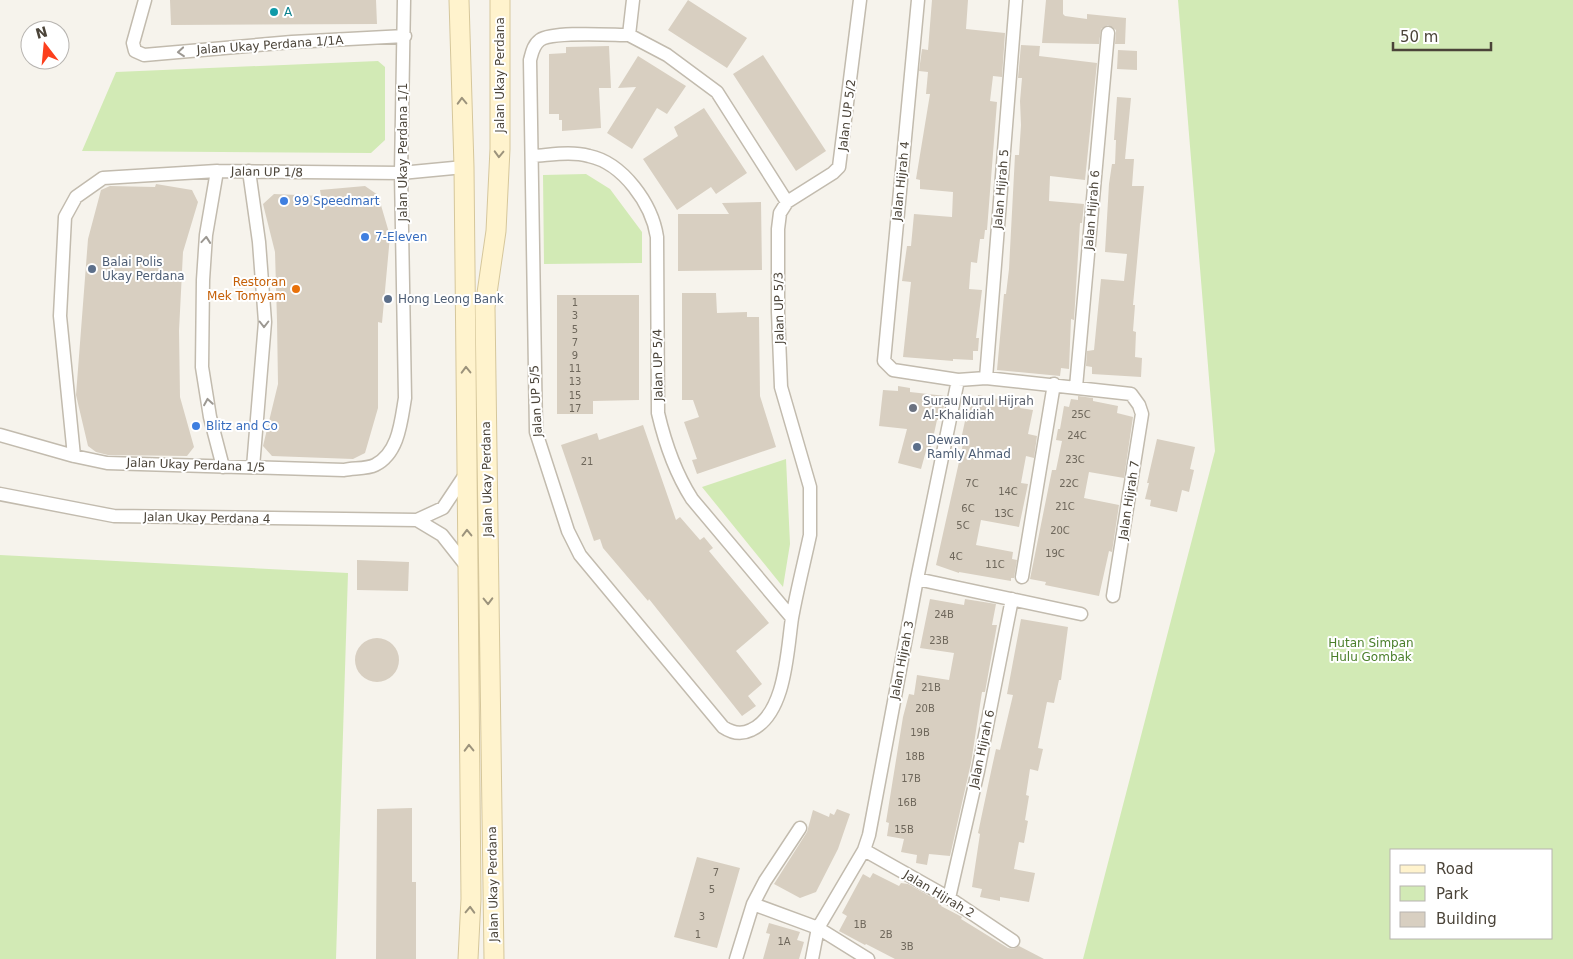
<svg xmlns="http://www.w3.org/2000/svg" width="1573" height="959" font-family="'DejaVu Sans',sans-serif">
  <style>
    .green { fill: #d2eab5; fill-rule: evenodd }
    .building { fill: #d8cfc1 }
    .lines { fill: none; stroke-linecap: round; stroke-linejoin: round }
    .street-casing { stroke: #c2bbae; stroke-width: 15 }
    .secondary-casing { stroke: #d6c79b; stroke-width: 21 }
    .street { stroke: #fff; stroke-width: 12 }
    .secondary { stroke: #fff3cd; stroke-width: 19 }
    .oneway { stroke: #9c9892 }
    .oneway2 { stroke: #9c937c }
    .culture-dot { fill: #0f9aa8; stroke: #fff; stroke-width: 2 }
    .shop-dot { fill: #3f7fe0; stroke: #fff; stroke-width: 2 }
    .service-dot { fill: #5c6f8a; stroke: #fff; stroke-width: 2 }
    .food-dot { fill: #e8710a; stroke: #fff; stroke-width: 2 }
    .worship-dot { fill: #6b7280; stroke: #fff; stroke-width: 2 }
    .labels { text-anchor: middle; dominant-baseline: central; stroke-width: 4; stroke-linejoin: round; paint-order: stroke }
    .number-label { font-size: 10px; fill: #6e675b }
    .culture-label { font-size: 12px; fill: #0d838f; stroke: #fff; text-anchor: start }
    .street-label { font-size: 12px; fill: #4b4439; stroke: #fff }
    .shop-label { font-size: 12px; fill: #366cbe; stroke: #fff; text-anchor: start }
    .service-label { font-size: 12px; fill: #4e5e75; stroke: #fff; text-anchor: start }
    .food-label { font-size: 12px; fill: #c56008; stroke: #fff; text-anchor: end }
    .worship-label { font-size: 12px; fill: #5b616d; stroke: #fff; text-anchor: start }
    .park-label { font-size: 12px; fill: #4a7f2a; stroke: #fff }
  </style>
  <rect width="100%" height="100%" fill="#f6f3ec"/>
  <path class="green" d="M1178 0H1573V959H1083L1215 451ZM1552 850V938H1392V850Z
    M378 61 385 67V140L371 153 82 151 116 72Z
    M586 174 610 189 642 232V263L544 264 543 175Z
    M786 459 790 544 783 587 702 487Z
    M0 555 348 573 336 959H0Z"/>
  <path class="building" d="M170 0H376L377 24 171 25Z
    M688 0 747 38 727 68 668 30Z
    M932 0H968L966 29 1005 33 1002 77 993 76 990 101 997 102 987 230H985L984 239H980L977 263 971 262 969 289 982 290 976 338H979L978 351H973V360L953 359V361L903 357 911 282 902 281 907 246H911L914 214 952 217 953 192 920 189V180L916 179 930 94H926L928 72 919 71 922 49 928 50Z
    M1046 0H1063V14L1065 16 1087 19V14L1126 18 1125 44H1115L1116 30 1108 25 1101 29 1099 44 1042 43Z
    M1021 45 1040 46 1039 56 1097 63 1085 180 1050 176 1049 201 1084 204 1082 223H1080L1074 320 1071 319 1069 369 1061 368 1060 376 997 370 1004 294H1006L1009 269 1015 155H1019L1021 125 1020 101 1022 78H1018Z
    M609 46 611 88H599L601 128 562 131V120H559V114H549V54L566 53V47Z
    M1118 50 1137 51V70L1117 69Z
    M763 55 826 151 796 171 733 74Z
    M638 56 686 86 667 114 657 108 632 149 607 133 636 87 618 88Z
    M1117 97 1131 98 1125 159H1134L1132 186H1144L1133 305H1135L1133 331 1136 332 1135 357 1142 358 1141 377 1092 374V367L1086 366 1087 351 1094 350 1101 279 1124 281 1127 254 1105 252 1109 184 1112 164H1115L1116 140H1114Z
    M704 108 747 173 716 194 711 187 677 210 643 159 678 136 674 127Z
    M156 184 192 190 198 202 183 252 179 331 180 397 194 447 187 456 108 455 96 452 88 446 76 395 88 239 101 190 110 186 155 187Z
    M365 186 378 195 390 236 382 323 378 322V408L365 453 353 459 272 456 263 446 278 384 277 320 275 252 263 204 274 194 321 196 320 190Z
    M761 202 762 270 678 271V214H729L722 203Z
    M682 293H716L717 313 747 312V317H759L760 396 776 447 697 474 692 460 697 459 684 422 699 417 693 400H682Z
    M557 295H639V400L593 401V414H557Z
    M898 386 910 388V392L946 396 941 420H937L930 452 926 451 921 469 898 463 907 429 879 426 883 390 898 391Z
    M978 395 1021 404 1020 408 1033 410 1028 434 1037 436 1034 458 1026 456 1021 483 1028 484 1019 527 981 520 976 545 1013 552 1012 559 1017 560 1014 578H1011V581L959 572V573L936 565 963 444H960L965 421 967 422 971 404 976 405Z
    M1078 396 1093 398V401L1118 406 1117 413 1133 417 1124 478 1089 472 1084 498 1119 505 1112 552 1109 551 1099 596 1045 585 1046 582 1030 579 1052 470H1056L1062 441 1056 440 1058 429H1060L1064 406 1069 407 1071 399 1078 400Z
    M643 425 676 520 680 517 700 540 704 537 713 548 709 551 769 623 736 651 762 684 748 696 756 706 742 716 649 599 648 601 603 548 600 539 594 541 561 445 597 433 599 440Z
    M1157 439 1195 447 1190 469 1194 470 1189 492 1182 490 1177 512 1150 506 1151 500 1145 499 1149 483H1147Z
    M357 560 409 562 408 591 357 590Z
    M930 599 964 605 965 599 996 604 992 625H997L985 692H982L971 763 950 856 929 854 927 865 916 863 917 855 901 852 904 839 887 836 889 823 886 822 903 717 909 694 914 695 917 675 949 680 954 653 920 648Z
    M1021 619 1068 627 1061 680H1059L1054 703 1047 702 1038 748 1043 749 1038 771 1030 769 1026 795 1029 796 1025 820 1028 821 1024 843 1019 842 1014 869 1035 873 1029 902 1000 897V901L980 897 982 889 972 887 980 834 978 833 992 767 996 749 1000 750 1013 695 1007 694Z
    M355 660a22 22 0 1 1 44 0a22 22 0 1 1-44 0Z
    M412 808V882H416V959H376L377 809Z
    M837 809 850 814 838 849 816 892 800 898 774 884 807 832 813 810 829 817 830 813 834 815Z
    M697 857 740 868 717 948 674 937Z
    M873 873 899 886 901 883 908 884 942 903 941 906 962 917 961 919 1008 948 1013 949 1019 946 1044 959H895L866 944 865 945 839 931 847 916 842 913 863 874 870 878Z
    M769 923 800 932 797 940 804 942 799 959H763L770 934 766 933Z"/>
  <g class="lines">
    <defs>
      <path id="street" d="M145 0 133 43 135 51 144 55 292 42 405 36
        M918 0 884 361 893 370 958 380 986 378 1131 394 1139 405 1142 414 1113 596
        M629 35 667 55 717 92 787 202 780 213 778 229V312L781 387 810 487V535C804 563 797 590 792 618 787 651 786 714 751 730 741 735 732 733 723 727L580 555 568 531 536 432 530 60C532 53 533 45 540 40 553 31 612 35 629 35Z
        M629 35 633 0
        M532 156C551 155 571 151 589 156 623 163 652 204 657 237L658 413C665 443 676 474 692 499L792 618
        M217 171 206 235 203 280 202 367 210 417 223 467
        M249 171 259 242 265 322 253 467
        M787 202 833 173 839 167 860 0
        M986 378 1016 0
        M1076 387 1108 33
        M0 435 74 456 107 463 344 470C353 468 367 469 375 465 399 453 401 421 405 398L401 173 404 0
        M74 456 60 316 65 217 76 197 103 178 217 171 401 173 464 167
        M0 494 114 516 417 520 443 508 465 475
        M417 520 442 535 468 568
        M1022 577 1054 384
        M917 579 1081 614
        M864 850 949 898 1013 941
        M949 898 978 771 1012 599
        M753 904 818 928 868 959
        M736 959 753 904 765 881 800 828
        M812 959 818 928 864 850 869 835 917 579 958 380"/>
      <path id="secondary" d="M459 0 464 167 468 568 471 899 468 959
        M494 959 485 307 496 231 500 149V0"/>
    </defs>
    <use href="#street" class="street-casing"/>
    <use href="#secondary" class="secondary-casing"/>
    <use href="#street" class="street"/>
    <use href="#secondary" class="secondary"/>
  </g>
  <defs><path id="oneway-chevron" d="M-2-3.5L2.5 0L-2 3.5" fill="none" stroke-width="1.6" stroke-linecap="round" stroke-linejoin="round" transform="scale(1.25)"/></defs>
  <g class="oneway">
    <use href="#oneway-chevron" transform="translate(181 52) rotate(175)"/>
    <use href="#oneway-chevron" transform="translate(206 240) rotate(-85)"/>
    <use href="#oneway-chevron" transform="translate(264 324) rotate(90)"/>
    <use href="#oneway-chevron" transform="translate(208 402) rotate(-99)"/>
  </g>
  <g class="oneway2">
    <use href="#oneway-chevron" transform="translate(462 101) rotate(-92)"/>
    <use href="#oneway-chevron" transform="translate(499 154) rotate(92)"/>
    <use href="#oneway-chevron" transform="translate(466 370) rotate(-91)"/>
    <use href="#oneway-chevron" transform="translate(467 533) rotate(-91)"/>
    <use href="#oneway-chevron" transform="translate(488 601) rotate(89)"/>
    <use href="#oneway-chevron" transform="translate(469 748) rotate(-91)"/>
    <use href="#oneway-chevron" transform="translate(470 910) rotate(-88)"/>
  </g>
  <circle class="culture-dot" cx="274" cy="12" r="5"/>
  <g class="shop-dot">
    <circle cx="284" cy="201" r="5"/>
    <circle cx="365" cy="237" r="5"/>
    <circle cx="196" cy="426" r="5"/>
  </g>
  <g class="service-dot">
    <circle cx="92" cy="269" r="5"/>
    <circle cx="388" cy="299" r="5"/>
    <circle cx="917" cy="447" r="5"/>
  </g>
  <circle class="food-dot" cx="296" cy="289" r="5"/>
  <circle class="worship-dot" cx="913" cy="408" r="5"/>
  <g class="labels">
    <g class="number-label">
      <text x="575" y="302">1</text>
      <text x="575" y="315">3</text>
      <text x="575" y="329">5</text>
      <text x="575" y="342">7</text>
      <text x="575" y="355">9</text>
      <text x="575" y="368">11</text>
      <text x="575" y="381">13</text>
      <text x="575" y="395">15</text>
      <text x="575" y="408">17</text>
      <text x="1081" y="414">25C</text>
      <text x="1077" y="435">24C</text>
      <text x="1075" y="459">23C</text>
      <text x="587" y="461">21</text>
      <text x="972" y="483">7C</text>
      <text x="1069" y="483">22C</text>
      <text x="1008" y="491">14C</text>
      <text x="1065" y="506">21C</text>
      <text x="968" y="508">6C</text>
      <text x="1004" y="513">13C</text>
      <text x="963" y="525">5C</text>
      <text x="1060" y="530">20C</text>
      <text x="1055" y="553">19C</text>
      <text x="956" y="556">4C</text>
      <text x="995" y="564">11C</text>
      <text x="944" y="614">24B</text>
      <text x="939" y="640">23B</text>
      <text x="931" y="687">21B</text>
      <text x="925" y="708">20B</text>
      <text x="920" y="732">19B</text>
      <text x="915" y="756">18B</text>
      <text x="911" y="778">17B</text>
      <text x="907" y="802">16B</text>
      <text x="904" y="829">15B</text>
      <text x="716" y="872">7</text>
      <text x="712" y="889">5</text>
      <text x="702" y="916">3</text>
      <text x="860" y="924">1B</text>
      <text x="698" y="934">1</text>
      <text x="886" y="934">2B</text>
      <text x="784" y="941">1A</text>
      <text x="907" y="946">3B</text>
    </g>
    <g class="culture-label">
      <text x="284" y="12">A</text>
    </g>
    <g class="street-label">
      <text transform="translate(270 45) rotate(-4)">Jalan Ukay Perdana 1/1A</text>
      <text transform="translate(500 75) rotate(-90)">Jalan Ukay Perdana</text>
      <text transform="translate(847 115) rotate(-83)">Jalan UP 5/2</text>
      <text transform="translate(403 152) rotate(-90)">Jalan Ukay Perdana 1/1</text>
      <text transform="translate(267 172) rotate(1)">Jalan UP 1/8</text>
      <text transform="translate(901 181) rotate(-84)">Jalan Hijrah 4</text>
      <text transform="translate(1001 189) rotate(-85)">Jalan Hijrah 5</text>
      <text transform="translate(1092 210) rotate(-85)">Jalan Hijrah 6</text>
      <text transform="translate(779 308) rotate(-91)">Jalan UP 5/3</text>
      <text transform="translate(658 365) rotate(-91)">Jalan UP 5/4</text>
      <text transform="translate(536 401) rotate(-93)">Jalan UP 5/5</text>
      <text transform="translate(196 465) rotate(2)">Jalan Ukay Perdana 1/5</text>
      <text transform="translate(487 479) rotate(-91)">Jalan Ukay Perdana</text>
      <text transform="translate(1129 500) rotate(-81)">Jalan Hijrah 7</text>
      <text transform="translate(207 518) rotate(1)">Jalan Ukay Perdana 4</text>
      <text transform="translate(902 660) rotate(-79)">Jalan Hijrah 3</text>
      <text transform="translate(982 749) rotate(-78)">Jalan Hijrah 6</text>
      <text transform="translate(493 884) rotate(-91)">Jalan Ukay Perdana</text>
      <text transform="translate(939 894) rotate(31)">Jalan Hijrah 2</text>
    </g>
    <g class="shop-label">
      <text x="294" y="201">99 Speedmart</text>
      <text x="375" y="237">7-Eleven</text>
      <text x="206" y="426">Blitz and Co</text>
    </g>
    <g class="service-label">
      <text x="102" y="262">Balai Polis<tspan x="102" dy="14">Ukay Perdana</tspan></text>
      <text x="398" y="299">Hong Leong Bank</text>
      <text x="927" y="440">Dewan<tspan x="927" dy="14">Ramly Ahmad</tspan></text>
    </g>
    <g class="food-label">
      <text x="286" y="282">Restoran<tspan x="286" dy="14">Mek Tomyam</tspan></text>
    </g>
    <g class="worship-label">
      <text x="923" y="401">Surau Nurul Hijrah<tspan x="923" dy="14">Al-Khalidiah</tspan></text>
    </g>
    <g class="park-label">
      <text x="1371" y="643">Hutan Simpan<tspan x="1371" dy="14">Hulu Gombak</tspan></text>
    </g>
  </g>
  <rect x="1390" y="849" width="162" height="90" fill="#ffffff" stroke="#b7b4b0"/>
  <rect x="1400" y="865" width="25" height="8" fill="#fff3cd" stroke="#b7b4b0"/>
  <text x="1436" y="874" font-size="15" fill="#4b4439">Road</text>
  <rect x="1400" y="886" width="25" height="15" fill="#d2eab5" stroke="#b7b4b0"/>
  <text x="1436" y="899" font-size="15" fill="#4b4439">Park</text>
  <rect x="1400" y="912" width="25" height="15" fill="#d8cfc1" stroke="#b7b4b0"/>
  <text x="1436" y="924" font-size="15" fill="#4b4439">Building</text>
  <g transform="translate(45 45) rotate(344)"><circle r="24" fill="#ffffff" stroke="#b7b4b0"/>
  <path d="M0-4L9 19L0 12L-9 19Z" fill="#fc3f1d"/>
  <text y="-8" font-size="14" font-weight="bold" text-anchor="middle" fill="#4b4439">N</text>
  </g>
  <path d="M1393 42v8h98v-8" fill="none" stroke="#4b4439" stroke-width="2.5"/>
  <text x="1400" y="42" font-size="15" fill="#4b4439" stroke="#ffffff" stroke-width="4" paint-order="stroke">50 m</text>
</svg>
